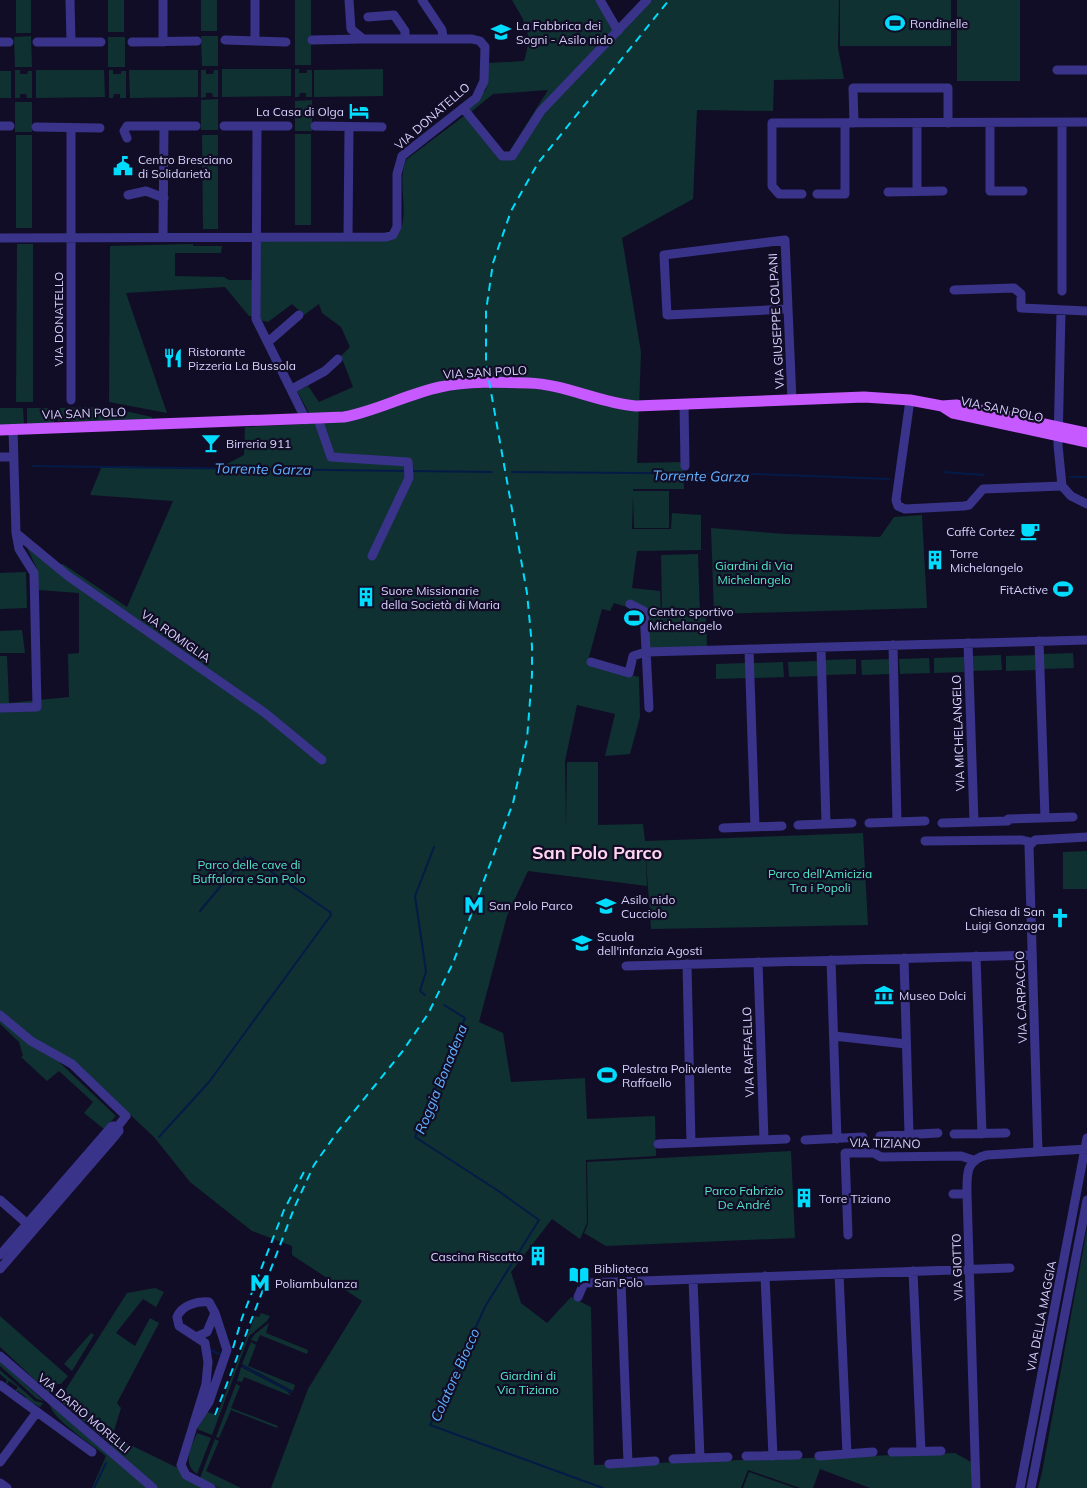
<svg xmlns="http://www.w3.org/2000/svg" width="1087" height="1488" font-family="Mulish,sans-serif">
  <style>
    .green { fill: #0f3131 }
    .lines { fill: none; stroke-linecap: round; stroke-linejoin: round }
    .stream { stroke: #051b47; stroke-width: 2 }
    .minor { stroke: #39338a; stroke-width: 9 }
    .major { stroke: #c659ff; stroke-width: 11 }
    .rail { stroke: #00dcfd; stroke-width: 2; stroke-dasharray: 8 6; stroke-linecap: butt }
    .labels { text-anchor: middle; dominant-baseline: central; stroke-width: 4.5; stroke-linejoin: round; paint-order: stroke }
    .poi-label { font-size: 12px; fill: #d8d2ff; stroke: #120d26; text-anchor: start }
    .street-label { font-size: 12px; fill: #d8d2ff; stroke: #120d26 }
    .park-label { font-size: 12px; fill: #52ebc9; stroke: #120d26 }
    .water-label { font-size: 14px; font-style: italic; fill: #60b1ff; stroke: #120d26 }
    .district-label { font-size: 18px; font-weight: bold; fill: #ffd4ee; stroke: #120d26 }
  </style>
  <rect width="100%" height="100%" fill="#120d26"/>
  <path class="green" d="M16 0H31V33H16Z
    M108 0H124V32H108Z
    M201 0H217V31H201Z
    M295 0H311V65H295Z
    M512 0H599L620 34 652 0H839L838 48 844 79 774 80 773 111 697 110 693 199 622 238 641 352 637 463 683 462 684 489H633V491H669V528H634L633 496 632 529H671L672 513 701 515V550L637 551 632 588 660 591 661 616 706 614 707 648H648L646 613 614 603 610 611 602 609 587 664 639 677 640 717 630 754 605 756 615 714 577 705 565 761 566 825 567 762H598V825L643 824 645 841 863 833 868 925 651 929 645 846 647 886 528 871 507 916 479 1022 503 1033 511 1082 585 1078 587 1119 655 1116 656 1156 586 1160 587 1223 580 1239 552 1219 511 1272 521 1303 547 1323 571 1297 591 1307 594 1465 955 1453 971 1462V1488H870L820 1469 813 1488H800L748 1470 741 1488H271L308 1389 362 1301 292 1255V1246L252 1231 190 1182 154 1137 124 1109 0 1012V656H7L9 703 69 697 68 654 79 653V593L38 590 37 569 23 539 55 565 63 564 127 607 173 501 90 495 102 466 219 468 244 455 245 427 309 424V413L297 391 308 386 319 402 353 387 341 356 350 347 341 327 322 313 319 304 304 315 292 304 268 322 259 320 260 241 397 236C412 217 395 180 407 159L464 116 504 160 548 90 493 94 471 112 469 108 486 90 488 63 524 61C533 33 526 24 512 0Z
    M840 0H951V46H840Z
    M957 0H1020V81H957Z
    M31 36 32 67H15L14 37Z
    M201 36H218V66H202Z
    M108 37H125V67H108Z
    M222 69H291V96L222 97Z
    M295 69H299V73H307V70H312V97H306V93H300L299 97H295Z
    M383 69V96L314 97V70Z
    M15 70H20V74H27L28 71H32V98H27L26 94H20V98H15Z
    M36 70H104L105 97 36 98Z
    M109 70H113V74H121V71H126V98H120V94H114L113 98H109Z
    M129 70H198V97L130 98Z
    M201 70H206V74H213L214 70H218V97H213L212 93H206V97L201 98Z
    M0 71H11V98H0Z
    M218 99V130H201V100Z
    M312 100V131H295V101Z
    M15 102H32V132H15Z
    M295 134H311V225H295Z
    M16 135H32V228H16Z
    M202 135H218V229H203Z
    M17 244H33V402H16Z
    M193 244V246H222L221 253H175V276L224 277 229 280H254V316H249L225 287 126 293 167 413 109 402 110 246Z
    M107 407 152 417V421H58L57 408Z
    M0 408H23L24 425H0Z
    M27 408H53L54 423 27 424Z
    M922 515 927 608 714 614 711 528 785 534 880 537 894 517Z
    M698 554 700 614 662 615 661 555Z
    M26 572 27 608 0 609V573Z
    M22 630 25 653H0V631Z
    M1073 653 1074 668 1044 669 1043 654Z
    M1001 655 1002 670 971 671V656Z
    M1036 655V670L1006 671V656Z
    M964 657V672L934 673V658Z
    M929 658 930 673 900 674 899 659Z
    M856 659V674L826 675V660Z
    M891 659 892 674 862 675 861 660Z
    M818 661 819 676 789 677 788 662Z
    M783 662 784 677 754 678 753 663Z
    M746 663V678L716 679V664Z
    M1087 851V889H1063V852Z
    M0 1020 58 1061 116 1116 104 1129 84 1113 93 1102 59 1071 47 1081 21 1057 23 1056 19 1042 0 1024Z
    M791 1151 795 1238 606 1246 584 1233 588 1224 587 1162Z
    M1087 1229V1488H1038L1042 1472Z
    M155 1288 164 1292 156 1307 143 1299 116 1333 135 1346 150 1318 159 1323 117 1403 121 1408 110 1444 59 1400 127 1293Z
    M261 1313 270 1316 267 1321 249 1336 212 1435 197 1429 207 1412 217 1415 255 1316 259 1317Z
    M0 1316 68 1376 61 1384H57L50 1394 0 1347Z
    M269 1323 266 1333 308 1350 307 1354 260 1335 257 1342 251 1340 255 1334Z
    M91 1333 94 1335 72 1371 64 1364Z
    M251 1342 256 1345 248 1366 295 1385 293 1391 242 1364Z
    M0 1361 44 1401 37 1399 0 1366Z
    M241 1367 287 1391 291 1396 244 1377 242 1382 237 1381Z
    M0 1370 35 1401 43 1403 40 1407 25 1399 26 1397 18 1391H15L18 1387 9 1381 6 1385 5 1384 7 1380 0 1374Z
    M236 1384 240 1386 231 1408 278 1426 277 1428 231 1410 219 1438 216 1437Z
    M50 1405 107 1453 114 1437 219 1488H92L106 1456C94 1446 52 1419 50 1405Z
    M197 1433 211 1438 197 1474C181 1463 192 1446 197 1433Z
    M215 1439 219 1441 206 1471 241 1488H220L200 1478Z
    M749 1472 795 1488H743Z"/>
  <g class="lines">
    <path class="stream" d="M33 466 405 471
      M412 471 492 472
      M512 472 754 474 889 479
      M944 472 984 475
      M1070 477H1087
      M200 911 245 857
      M425 995 420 991 426 971 415 896 434 847
      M444 1005 465 1018 415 1137 497 1190 539 1220 486 1305 430 1425 603 1488
      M159 1137 209 1082 331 915 330 912 250 857
      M211 1350 221 1355
      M243 1366 291 1392
      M94 1488 106 1463"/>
    <path class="minor" d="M70 0 71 42
      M163 0V42
      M255 0V41
      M422 0 442 30 443 38
      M600 0 618 31
      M368 17 394 15 405 31V39
      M225 40 286 42
      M312 40 363 39
      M0 42H9
      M37 42H101
      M132 42 197 41
      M1057 70H1087
      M463 108 502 156H512L541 111 647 0
      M854 123 853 88H948V123
      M917 123V191
      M1062 123V291
      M990 124V191H1023
      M0 126H10
      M224 126H288
      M257 126 256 319 306 420
      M315 126 382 127
      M36 127 100 128
      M127 138 124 131 127 126H196
      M888 192 943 191
      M802 194H779L772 186V123L1087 122
      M817 194H845V123
      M128 195 146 191 164 198
      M348 236 349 127
      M163 237 164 126
      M0 238 386 237 393 235 397 227V174L402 156 476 98 484 81 485 47 480 41 472 39H363L351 29 349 0
      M954 290 1014 288 1021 294V308L1087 311
      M787 309 667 315 664 255 785 240 792 400
      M1061 312 1058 445 1062 486 1071 496 1087 504
      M268 342 299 315
      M292 389 325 371 338 359
      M71 400V128
      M910 400 896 500 898 506 905 509 964 506 969 505 983 489 1062 486
      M684 404 685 466
      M318 419 331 457 408 462 409 478 372 556
      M0 457H13
      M16 533 68 576 265 713 322 760
      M630 604 644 611 649 708
      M1039 641 1045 818
      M968 643 974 822
      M893 645 897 822
      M821 647 826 824
      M749 649 755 827
      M591 662 629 673 633 656 646 652 1087 640
      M0 708 37 707 34 573 19 549 16 533 13 429
      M1008 819 1073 817
      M869 823 925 821
      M942 823 1008 821
      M798 825 852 823
      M723 828 782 826
      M925 841 1022 840 1030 842
      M976 956 982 1134
      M904 958 909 1134
      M831 960 837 1139
      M758 962 764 1140
      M687 964 691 1143
      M626 966 1032 955
      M0 1015 31 1041 72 1064 126 1116 118 1126 119 1131 115 1136 0 1269
      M834 1036 906 1044
      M954 1134 1006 1133
      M880 1136 938 1133
      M805 1140 863 1137
      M658 1144 786 1139
      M1038 1152 1029 846 1035 840 1087 837
      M953 1194H967
      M0 1200 24 1221
      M848 1235 845 1153H874L881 1157 961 1156 973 1160
      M0 1255 112 1126H118
      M913 1271 921 1451
      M839 1274 847 1454
      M765 1276 773 1456
      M693 1279 700 1458
      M621 1282 628 1463
      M578 1297 584 1283 1010 1268
      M198 1336 207 1332 215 1313
      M0 1356 153 1488
      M0 1385 92 1452
      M194 1425 209 1402 227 1350 215 1313 209 1302C197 1301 182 1305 177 1317L179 1326 205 1343 208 1362 206 1384 181 1465 186 1475 211 1488
      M892 1452 941 1451
      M746 1456 798 1455
      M819 1456 873 1452
      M673 1459 728 1457
      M0 1462 37 1412
      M609 1464 655 1461
      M0 1483 7 1488
      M976 1488 967 1194C967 1175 965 1160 987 1155L1087 1149
      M1020 1488 1087 1138
      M1031 1488 1087 1200"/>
    <path class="major" d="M942 406 956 405 1087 433
      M0 430 344 417C377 411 407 394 440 387 467 381 500 382 528 383 565 384 599 403 636 406L864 397 910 400 942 406 953 413 1087 442"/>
    <path class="rail" d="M233 1348 242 1318 284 1210 306 1168
      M215 1415 295 1206 314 1165 338 1131 402 1052 428 1014 453 963 513 803 527 739 532 675V646L527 593 486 364V311L493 263 511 211 538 163 669 0"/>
  </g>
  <defs>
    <symbol id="stadium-bare" viewBox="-9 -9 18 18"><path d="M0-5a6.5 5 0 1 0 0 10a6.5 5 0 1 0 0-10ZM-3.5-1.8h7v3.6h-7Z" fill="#00dcfd" stroke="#120d26" stroke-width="2.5" paint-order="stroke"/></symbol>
    <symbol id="school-bare" viewBox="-9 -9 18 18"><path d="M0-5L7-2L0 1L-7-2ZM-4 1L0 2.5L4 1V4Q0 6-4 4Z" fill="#00dcfd" stroke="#120d26" stroke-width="2.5" paint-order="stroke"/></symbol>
    <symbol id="hotel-bare" viewBox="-9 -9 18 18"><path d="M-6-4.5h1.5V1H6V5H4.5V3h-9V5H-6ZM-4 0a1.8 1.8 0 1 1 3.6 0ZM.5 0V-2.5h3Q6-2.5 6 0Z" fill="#00dcfd" stroke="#120d26" stroke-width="2.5" paint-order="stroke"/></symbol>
    <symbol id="civic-bare" viewBox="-9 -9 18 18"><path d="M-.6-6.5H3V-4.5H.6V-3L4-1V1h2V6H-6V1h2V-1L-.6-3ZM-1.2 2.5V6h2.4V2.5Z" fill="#00dcfd" stroke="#120d26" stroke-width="2.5" paint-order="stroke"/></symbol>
    <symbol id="restaurant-bare" viewBox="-9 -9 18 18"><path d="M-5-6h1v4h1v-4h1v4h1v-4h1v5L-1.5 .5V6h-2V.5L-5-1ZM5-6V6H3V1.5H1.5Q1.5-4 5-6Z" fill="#00dcfd" stroke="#120d26" stroke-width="2.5" paint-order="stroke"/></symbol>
    <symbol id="bar-bare" viewBox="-9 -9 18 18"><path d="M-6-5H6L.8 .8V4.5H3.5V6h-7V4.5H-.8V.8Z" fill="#00dcfd" stroke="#120d26" stroke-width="2.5" paint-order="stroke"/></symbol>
    <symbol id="cafe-bare" viewBox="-9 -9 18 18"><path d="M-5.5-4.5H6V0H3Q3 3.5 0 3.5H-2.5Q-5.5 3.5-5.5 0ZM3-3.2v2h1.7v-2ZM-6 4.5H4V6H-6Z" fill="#00dcfd" stroke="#120d26" stroke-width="2.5" paint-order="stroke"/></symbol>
    <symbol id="building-bare" viewBox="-9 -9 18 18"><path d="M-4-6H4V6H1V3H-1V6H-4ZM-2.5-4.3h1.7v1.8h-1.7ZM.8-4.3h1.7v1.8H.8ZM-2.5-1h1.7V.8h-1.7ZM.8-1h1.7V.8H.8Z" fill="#00dcfd" stroke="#120d26" stroke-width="2.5" paint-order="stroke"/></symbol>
    <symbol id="metro-bare" viewBox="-9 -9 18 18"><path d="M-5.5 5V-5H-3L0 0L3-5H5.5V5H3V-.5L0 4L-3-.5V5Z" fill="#00dcfd" stroke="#120d26" stroke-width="2.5" paint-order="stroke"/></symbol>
    <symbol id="church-bare" viewBox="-9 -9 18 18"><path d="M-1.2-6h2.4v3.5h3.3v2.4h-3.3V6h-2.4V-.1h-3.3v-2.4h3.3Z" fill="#00dcfd" stroke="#120d26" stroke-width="2.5" paint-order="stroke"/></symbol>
    <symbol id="museum-bare" viewBox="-9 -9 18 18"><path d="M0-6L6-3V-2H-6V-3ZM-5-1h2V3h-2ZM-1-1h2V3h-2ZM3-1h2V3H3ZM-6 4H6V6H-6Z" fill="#00dcfd" stroke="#120d26" stroke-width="2.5" paint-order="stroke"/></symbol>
    <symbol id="library-bare" viewBox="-9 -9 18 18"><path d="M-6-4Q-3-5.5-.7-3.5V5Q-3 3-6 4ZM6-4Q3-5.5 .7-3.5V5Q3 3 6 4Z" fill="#00dcfd" stroke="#120d26" stroke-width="2.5" paint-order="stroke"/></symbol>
  </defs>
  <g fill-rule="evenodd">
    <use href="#stadium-bare" x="881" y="9" width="28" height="28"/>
    <use href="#school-bare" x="487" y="18" width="28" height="28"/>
    <use href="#hotel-bare" x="345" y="97" width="28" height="28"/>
    <use href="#civic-bare" x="109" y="152" width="28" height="28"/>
    <use href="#restaurant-bare" x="159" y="344" width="28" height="28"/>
    <use href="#bar-bare" x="197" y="429" width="28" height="28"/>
    <use href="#cafe-bare" x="1016" y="517" width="28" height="28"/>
    <use href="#building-bare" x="921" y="546" width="28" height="28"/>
    <use href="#stadium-bare" x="1049" y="575" width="28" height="28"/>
    <use href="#building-bare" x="352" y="583" width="28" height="28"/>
    <use href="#stadium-bare" x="620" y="604" width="28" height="28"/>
    <use href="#metro-bare" x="460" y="891" width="28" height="28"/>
    <use href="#school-bare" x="592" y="892" width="28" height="28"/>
    <use href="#church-bare" x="1046" y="904" width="28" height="28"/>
    <use href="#school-bare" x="568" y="929" width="28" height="28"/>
    <use href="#museum-bare" x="870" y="981" width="28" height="28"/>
    <use href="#stadium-bare" x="593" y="1061" width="28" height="28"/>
    <use href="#building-bare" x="790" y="1184" width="28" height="28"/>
    <use href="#building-bare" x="524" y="1242" width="28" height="28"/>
    <use href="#library-bare" x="565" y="1261" width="28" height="28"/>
    <use href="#metro-bare" x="246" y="1269" width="28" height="28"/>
  </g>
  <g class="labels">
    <g class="poi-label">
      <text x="910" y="23">Rondinelle</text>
      <text x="516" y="25">La Fabbrica dei<tspan x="516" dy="14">Sogni - Asilo nido</tspan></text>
      <text x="344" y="111" text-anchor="end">La Casa di Olga</text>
      <text x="138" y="159">Centro Bresciano<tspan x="138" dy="14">di Solidarietà</tspan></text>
      <text x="188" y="351">Ristorante<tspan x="188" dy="14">Pizzeria La Bussola</tspan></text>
      <text x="226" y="443">Birreria 911</text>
      <text x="1015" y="531" text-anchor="end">Caffè Cortez</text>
      <text x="950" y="553">Torre<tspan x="950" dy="14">Michelangelo</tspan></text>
      <text x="1048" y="589" text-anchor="end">FitActive</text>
      <text x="381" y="590">Suore Missionarie<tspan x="381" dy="14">della Società di Maria</tspan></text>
      <text x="649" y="611">Centro sportivo<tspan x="649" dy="14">Michelangelo</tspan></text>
      <text x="621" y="899">Asilo nido<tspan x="621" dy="14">Cucciolo</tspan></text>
      <text x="489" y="905">San Polo Parco</text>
      <text x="1045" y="911" text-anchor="end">Chiesa di San<tspan x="1045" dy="14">Luigi Gonzaga</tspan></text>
      <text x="597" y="936">Scuola<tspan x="597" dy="14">dell'infanzia Agosti</tspan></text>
      <text x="899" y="995">Museo Dolci</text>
      <text x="622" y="1068">Palestra Polivalente<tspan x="622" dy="14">Raffaello</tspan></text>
      <text x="819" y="1198">Torre Tiziano</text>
      <text x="523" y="1256" text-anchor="end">Cascina Riscatto</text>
      <text x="594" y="1268">Biblioteca<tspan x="594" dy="14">San Polo</tspan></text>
      <text x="275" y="1283">Poliambulanza</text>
    </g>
    <g class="street-label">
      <text transform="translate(432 116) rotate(-41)">VIA DONATELLO</text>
      <text transform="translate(58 319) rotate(-90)">VIA DONATELLO</text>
      <text transform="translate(776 321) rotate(-93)">VIA GIUSEPPE COLPANI</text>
      <text transform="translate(485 372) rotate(-3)">VIA SAN POLO</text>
      <text transform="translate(1002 409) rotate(12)">VIA SAN POLO</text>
      <text transform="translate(84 413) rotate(-2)">VIA SAN POLO</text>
      <text transform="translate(176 636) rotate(35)">VIA ROMIGLIA</text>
      <text transform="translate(958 733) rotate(-92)">VIA MICHELANGELO</text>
      <text transform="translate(1021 997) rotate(-92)">VIA CARPACCIO</text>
      <text transform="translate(748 1052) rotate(-92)">VIA RAFFAELLO</text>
      <text transform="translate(885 1143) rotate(1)">VIA TIZIANO</text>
      <text transform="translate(957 1267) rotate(-92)">VIA GIOTTO</text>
      <text transform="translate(1041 1316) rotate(-79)">VIA DELLA MAGGIA</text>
      <text transform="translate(84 1413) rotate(40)">VIA DARIO MORELLI</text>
    </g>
    <g class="park-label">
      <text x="754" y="565">Giardini di Via<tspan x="754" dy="14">Michelangelo</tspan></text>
      <text x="249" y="864">Parco delle cave di<tspan x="249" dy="14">Buffalora e San Polo</tspan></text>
      <text x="820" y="873">Parco dell'Amicizia<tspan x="820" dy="14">Tra i Popoli</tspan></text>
      <text x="744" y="1190">Parco Fabrizio<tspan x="744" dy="14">De André</tspan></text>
      <text x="528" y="1375">Giardini di<tspan x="528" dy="14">Via Tiziano</tspan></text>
    </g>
    <g class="water-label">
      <text transform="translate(263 469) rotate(1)">Torrente Garza</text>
      <text transform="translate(701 476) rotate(1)">Torrente Garza</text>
      <text transform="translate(441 1079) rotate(-68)">Roggia Bonadena</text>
      <text transform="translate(455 1375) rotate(-66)">Colatore Biocco</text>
    </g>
    <g class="district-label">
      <text x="597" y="852">San Polo Parco</text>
    </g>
  </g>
</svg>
